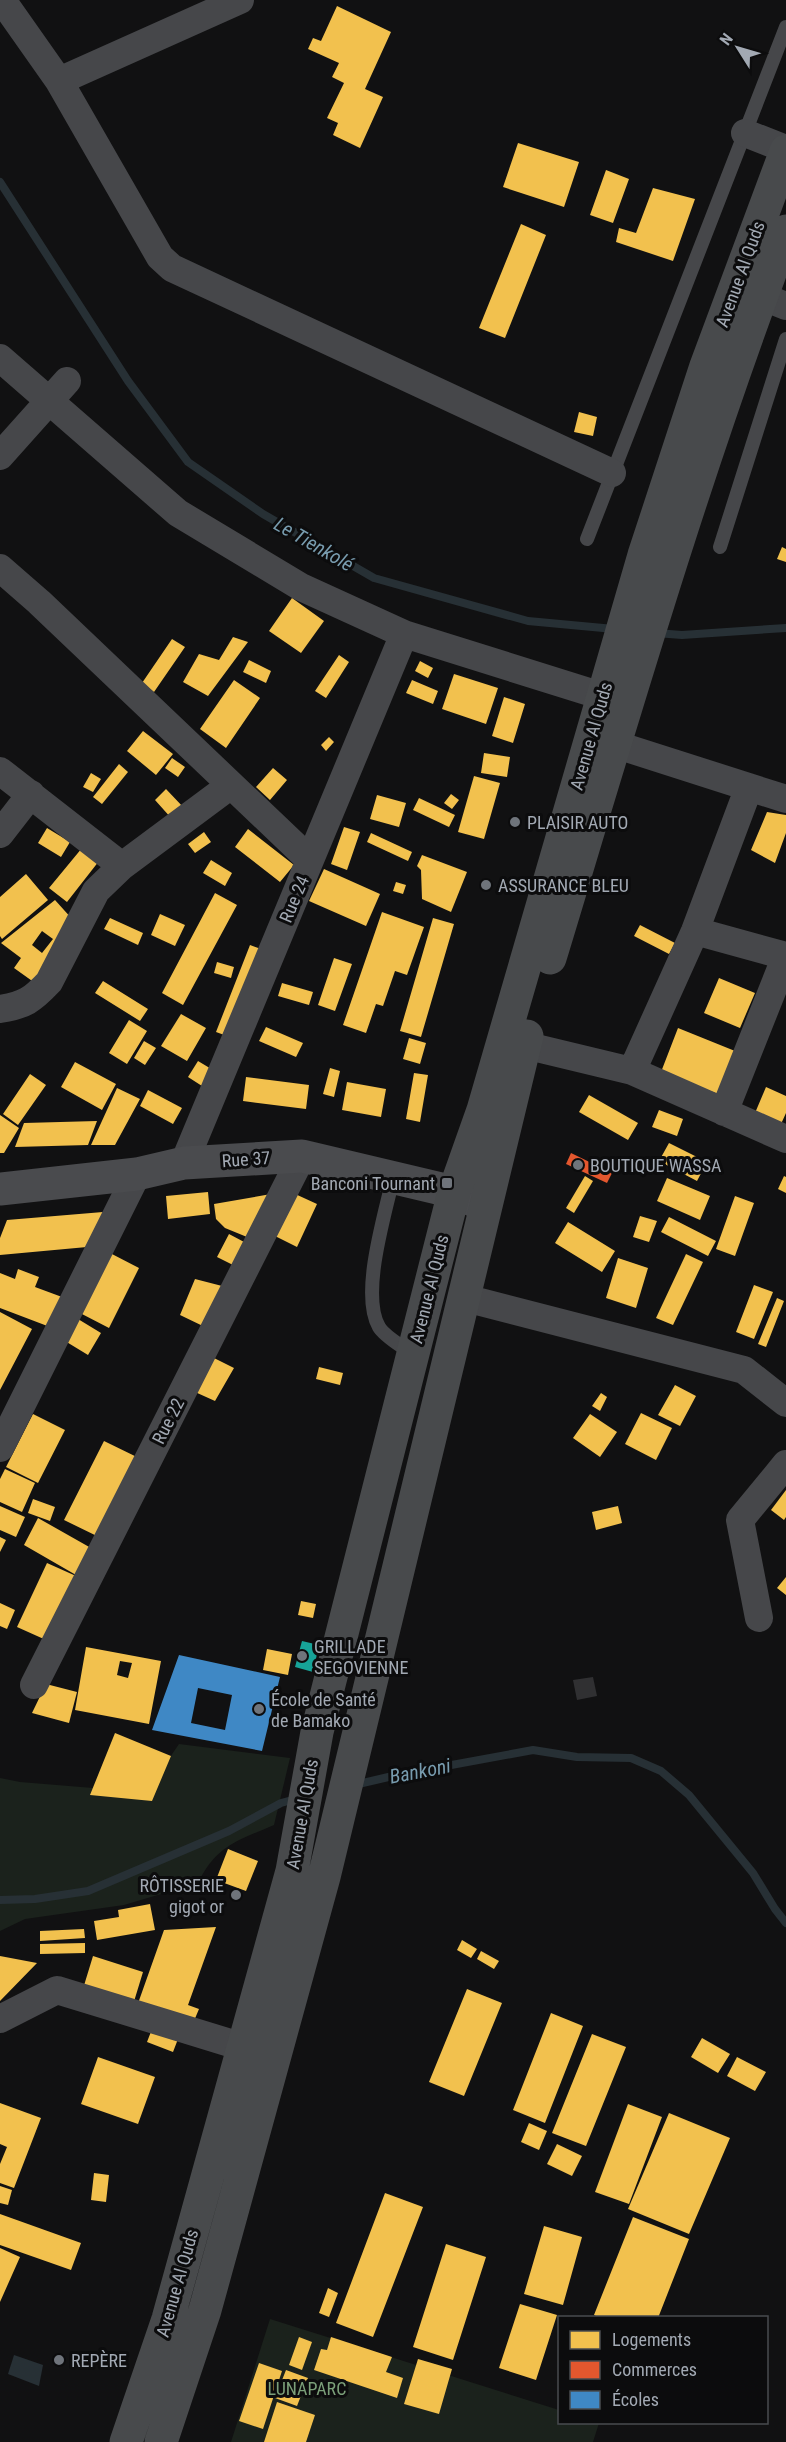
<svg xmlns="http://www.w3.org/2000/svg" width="786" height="2442" font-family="'Roboto Condensed',sans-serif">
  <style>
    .green { fill: #1b221c }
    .water { fill: #273035 }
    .homes { fill: #f2c14e; fill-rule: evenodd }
    .shops { fill: #e4572e }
    .schools { fill: #3f88c5; fill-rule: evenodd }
    .public { fill: #17a398 }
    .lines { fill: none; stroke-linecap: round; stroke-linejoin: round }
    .stream { stroke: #273035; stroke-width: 8 }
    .building { fill: #303032 }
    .service { stroke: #46474a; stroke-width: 14 }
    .minor { stroke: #46474a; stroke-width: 28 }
    .secondary { stroke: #4a4b4e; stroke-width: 33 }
    .primary { stroke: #484a4c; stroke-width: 33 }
    .poi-dot { fill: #6f747b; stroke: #0c0c0d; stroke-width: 2 }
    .labels { text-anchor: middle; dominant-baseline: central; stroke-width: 6; stroke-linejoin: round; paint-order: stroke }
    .street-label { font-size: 18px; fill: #a2a9b3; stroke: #0c0c0d }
    .poi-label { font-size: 18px; fill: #a2a9b3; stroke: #0c0c0d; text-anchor: start }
    .park-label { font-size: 18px; fill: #7b9f79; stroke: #0c0c0d }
    .water-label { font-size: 20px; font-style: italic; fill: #789caf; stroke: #0c0c0d }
  </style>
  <rect width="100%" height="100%" fill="#111112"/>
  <path class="green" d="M179 1744 290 1758 274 1825C237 1841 217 1845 198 1883L124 1905 25 1919 0 1931V1778L20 1782 142 1792 153 1782Z
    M270 2319 559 2410 560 2422 599 2423 593 2442H231Z"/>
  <path class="water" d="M14 2355 43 2365 39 2386 8 2374Z"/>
  <path class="homes" d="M337 6 391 32 365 89 383 97 360 148 333 135 338 123 327 118 344 83 332 77 339 63 308 49 313 38 321 41Z
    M518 143 579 162 564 207 503 187Z
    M606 170 629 179 613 223 590 215Z
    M653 188 695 199 673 261 616 242 619 228 636 233Z
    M521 224 546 235 505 338 479 328Z
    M579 412 597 417 593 436 574 432Z
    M782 547 786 549V562L777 559Z
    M292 598 324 621 301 653 269 631Z
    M233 637 248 642 208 696 183 682 199 654 219 660Z
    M172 639 185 647 154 692 142 683Z
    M339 655 349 662 326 698 315 691Z
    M249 660 271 671 266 683 243 672Z
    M420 661 433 668 428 678 415 671Z
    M454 674 498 688 486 724 442 709Z
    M234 680 260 698 226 748 200 729Z
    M412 680 438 691 433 704 406 693Z
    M504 697 525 704 513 743 492 736Z
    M143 731 173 754 156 775 127 751Z
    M329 737 334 742 326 751 321 745Z
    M484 753 510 757 507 777 481 773Z
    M172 758 185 767 178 777 165 768Z
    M119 764 128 772 102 804 93 797Z
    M273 768 287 780 270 800 256 787Z
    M91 773 101 779 93 792 83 787Z
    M474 776 500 783 484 839 458 832Z
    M166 789 184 808 172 819 155 800Z
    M451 794 459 800 452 809 444 803Z
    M377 795 406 803 399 827 370 819Z
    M419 798 455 815 449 827 413 810Z
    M767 812 786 815V833L775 863 751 850Z
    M344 827 360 832 347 870 331 864Z
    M47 828 70 842 61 857 38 843Z
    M248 829 294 865 280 882 235 847Z
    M204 832 211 842 195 853 188 844Z
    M371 833 412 852 408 861 367 842Z
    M82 848 99 861 67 902 49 888Z
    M422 855 467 872 451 912 422 899 421 870 417 866Z
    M211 860 232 873 225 886 203 873Z
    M324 869 380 894 366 926 309 901Z
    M26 874 48 900 2 939 0 936V897Z
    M396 882 406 885 403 894 393 891Z
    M215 893 237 905 183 1005 162 993Z
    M55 900 73 920 42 988 14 968 21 958 1 943ZM42 931 53 939 42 953 32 945Z
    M382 912 424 927 407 975 395 971 383 1006 376 1004 366 1033 343 1025Z
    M160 914 185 925 175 946 151 935Z
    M110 918 143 933 138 945 104 929Z
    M433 918 454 924 421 1037 400 1031Z
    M640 925 675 943 669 954 634 936Z
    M250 945 261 949 227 1036 216 1032Z
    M334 958 352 964 335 1011 318 1005Z
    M217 962 234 967 231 978 214 973Z
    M719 978 755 993 740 1028 704 1013Z
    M103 981 148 1009 140 1021 95 993Z
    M282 983 313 992 309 1005 278 996Z
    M181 1014 206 1028 187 1061 161 1046Z
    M129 1020 147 1031 127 1064 109 1053Z
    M266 1027 303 1043 296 1057 259 1041Z
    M678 1028 735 1051 718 1094 661 1072Z
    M409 1038 426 1043 420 1064 403 1059Z
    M144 1041 156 1048 145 1065 134 1058Z
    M198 1061 213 1070 202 1086 188 1077Z
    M75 1062 116 1084 102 1110 61 1087Z
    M330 1068 340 1071 334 1097 323 1094Z
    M414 1073 428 1075 420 1122 406 1119Z
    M30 1074 46 1085 18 1125 3 1114Z
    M246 1077 309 1085 306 1109 243 1101Z
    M347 1082 386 1089 381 1117 342 1110Z
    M766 1087 786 1096V1113L781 1124 755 1113Z
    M117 1088 140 1099 115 1145H91Z
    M148 1090 182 1108 173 1124 140 1106Z
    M589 1095 638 1123 628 1140 579 1112Z
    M659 1110 683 1119 677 1136 652 1127Z
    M0 1115 19 1128 4 1153H0Z
    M97 1121 88 1145 15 1147 24 1123Z
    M669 1143 707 1162 697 1181 659 1161Z
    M585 1176 593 1181 574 1213 566 1208Z
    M784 1176 786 1177V1193L778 1189Z
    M667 1178 710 1196 700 1220 657 1201Z
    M208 1192 210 1214 168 1219 166 1196Z
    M293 1193 317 1204 297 1247 273 1235Z
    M271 1194 247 1237 225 1228 216 1219 214 1204Z
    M735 1196 754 1203 735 1256 716 1249Z
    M103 1212 87 1247 0 1255V1238L7 1220Z
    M640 1216 657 1221 649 1242 633 1237Z
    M669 1217 716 1241 708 1256 661 1232Z
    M568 1222 615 1251 602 1272 555 1243Z
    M229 1234 246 1243 235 1266 217 1257Z
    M110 1253 139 1268 109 1328 80 1313Z
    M686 1254 703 1262 673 1325 656 1318Z
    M618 1258 648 1268 636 1308 606 1298Z
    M18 1269 39 1277 35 1287 62 1297 50 1327 0 1308V1273L15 1279Z
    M195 1279 226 1287 207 1328 180 1315Z
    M754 1285 773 1292 754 1339 736 1332Z
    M777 1298 784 1301 766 1347 758 1344Z
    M0 1312 32 1329 0 1390Z
    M78 1319 101 1333 88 1355 65 1341Z
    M212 1357 234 1368 215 1401 195 1392Z
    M319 1367 343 1373 340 1385 316 1379Z
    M675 1385 696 1396 680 1426 658 1415Z
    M601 1393 607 1397 600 1411 592 1406Z
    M641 1413 672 1428 656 1460 625 1444Z
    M33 1414 65 1430 38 1483 6 1467Z
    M590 1414 617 1432 600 1457 573 1438Z
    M104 1441 143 1460 103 1539 64 1520Z
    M5 1469 35 1483 22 1512 0 1502V1479Z
    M786 1490V1517L784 1520 771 1510Z
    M33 1499 55 1507 50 1521 28 1513Z
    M0 1506 25 1517 16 1537 0 1530Z
    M618 1506 622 1523 596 1530 592 1512Z
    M38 1518 91 1548 76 1575 24 1545Z
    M0 1537 6 1540 0 1552Z
    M47 1563 76 1576 46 1640 17 1627Z
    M786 1577V1595L777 1588Z
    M301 1601 316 1604 313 1618 298 1615Z
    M0 1603 15 1610 7 1629 0 1626Z
    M86 1647 161 1661 149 1724 75 1710ZM120 1661 132 1663 128 1678 117 1675Z
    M267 1649 292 1654 288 1675 263 1670Z
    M46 1684 77 1692 69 1723 32 1713Z
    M115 1733 171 1756 152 1801 90 1795Z
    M228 1849 258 1861 246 1891 216 1880Z
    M150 1904 155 1930 97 1940 94 1921 119 1917 118 1910Z
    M216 1927 188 2005 199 2009 191 2028 136 2009 164 1930Z
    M84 1929 85 1938 40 1941V1931Z
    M462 1940 477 1949 471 1958 457 1950Z
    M85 1943V1953L40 1954V1944Z
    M481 1951 499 1961 494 1969 477 1959Z
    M0 1956 37 1963 0 2001Z
    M93 1956 143 1972 132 2008 82 1992Z
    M467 1989 502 2003 464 2096 429 2082Z
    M551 2013 583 2026 545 2123 513 2110Z
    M152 2029 178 2039 173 2052 147 2042Z
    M592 2034 626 2047 586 2146 552 2133Z
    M702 2038 730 2054 718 2073 691 2057Z
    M98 2057 155 2077 138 2124 81 2104Z
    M737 2057 766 2072 755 2091 727 2076Z
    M0 2103 41 2118 14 2188 0 2183V2164L7 2147 0 2144Z
    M628 2104 662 2117 629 2204 595 2192Z
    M669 2113 730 2138 689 2234 628 2209Z
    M529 2123 547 2131 539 2150 521 2142Z
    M557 2144 582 2156 572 2176 547 2164Z
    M94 2173 109 2175 106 2202 91 2200Z
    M0 2186 12 2190 8 2205 0 2203Z
    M385 2193 423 2207 373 2337 336 2323Z
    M0 2214 81 2243 71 2270 0 2245Z
    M633 2217 689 2239 658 2318H600L594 2315Z
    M544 2226 582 2237 563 2305 524 2294Z
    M446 2244 486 2257 453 2360 413 2347Z
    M0 2248 20 2257 0 2302Z
    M328 2288 338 2293 329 2317 319 2313Z
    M520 2304 557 2315 536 2380 499 2368Z
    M299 2337 312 2342 302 2370 289 2365Z
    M331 2337 392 2357 386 2372 403 2378 397 2398 314 2370 321 2349 327 2350Z
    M418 2359 452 2369 439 2414 404 2404Z
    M259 2363 282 2371 263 2429 239 2421Z
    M286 2370 308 2378 297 2406 275 2398Z
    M277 2402 315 2415 306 2442H264Z"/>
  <path class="shops" d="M571 1153 612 1173 607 1183 566 1164Z"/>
  <path class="schools" d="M179 1655 280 1677 262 1751 152 1730ZM198 1688 232 1695 225 1730 191 1723Z"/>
  <path class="public" d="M302 1641 319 1645 313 1672 295 1667Z"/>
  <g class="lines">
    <path class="stream" d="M0 182 128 381 188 462 263 514 374 578 528 621 614 629
      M656 633 682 635 786 628
      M354 1785 397 1775 533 1750 577 1757 631 1758 661 1771 689 1795 753 1873 775 1909 786 1923
      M0 1900 35 1899 88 1891 229 1831 281 1803 296 1799"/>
  </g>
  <path class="building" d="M593 1677 597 1696 577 1700 573 1680Z"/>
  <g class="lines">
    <path class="service" d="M587 539 786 27
      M720 547 786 339
      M393 1178C385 1215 360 1294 379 1327 385 1337 402 1346 411 1353"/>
    <path class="minor" d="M2 0 59 81 160 257 172 268 612 473
      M59 81 240 0
      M745 133 786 149
      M761 296 786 306
      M0 358 178 513 301 587 404 634 602 696
      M0 456 67 381
      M0 568 39 602 310 860
      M614 744 786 799
      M0 771 122 866 231 785
      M0 834 31 794
      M695 931 786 956
      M0 1009C25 1005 32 1000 49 982L96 891 122 866
      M524 1045 632 1071 786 1139
      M632 1071 695 931 749 787
      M724 1112 786 956
      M184 1163 404 634
      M465 1298 744 1370 786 1403
      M0 1448 137 1174
      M759 1618 740 1520 786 1464
      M34 1685 302 1156
      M0 2019 57 1990 243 2047"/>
    <path class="secondary" d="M0 1189 137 1174 184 1163 302 1156 454 1192 479 1203"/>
    <path class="primary" d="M550 958C624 714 695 469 786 231
      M126 2442 168 2319 292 1871 317 1732 454 1192 483 1110 644 555 706 366 786 151
      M161 2442 205 2310 324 1877 527 1036"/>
  </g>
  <g class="poi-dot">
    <circle cx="515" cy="822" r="6"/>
    <circle cx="486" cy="885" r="6"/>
    <circle cx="578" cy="1165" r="6"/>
    <rect x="441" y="1177" width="12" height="12" rx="3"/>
    <circle cx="302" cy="1656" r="6"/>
    <circle cx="259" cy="1709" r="6"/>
    <circle cx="236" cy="1895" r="6"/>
    <circle cx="59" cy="2360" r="6"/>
  </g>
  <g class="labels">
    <g class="street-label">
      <text transform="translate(740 274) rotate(-70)">Avenue Al Quds</text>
      <text transform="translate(591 736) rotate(-74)">Avenue Al Quds</text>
      <text transform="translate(294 899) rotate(-67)">Rue 24</text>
      <text transform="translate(246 1159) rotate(-4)">Rue 37</text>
      <text transform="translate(429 1289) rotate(-76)">Avenue Al Quds</text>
      <text transform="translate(168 1421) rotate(-63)">Rue 22</text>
      <text transform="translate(302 1814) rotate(-80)">Avenue Al Quds</text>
      <text transform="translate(177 2283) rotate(-74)">Avenue Al Quds</text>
    </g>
    <g class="poi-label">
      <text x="527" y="822">PLAISIR AUTO</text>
      <text x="498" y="885">ASSURANCE BLEU</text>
      <text x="590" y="1165">BOUTIQUE WASSA</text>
      <text x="435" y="1183" text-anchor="end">Banconi Tournant</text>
      <text x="314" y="1646">GRILLADE<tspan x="314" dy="21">SEGOVIENNE</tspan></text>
      <text x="271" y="1699">École de Santé<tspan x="271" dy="21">de Bamako</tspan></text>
      <text x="224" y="1885" text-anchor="end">RÔTISSERIE<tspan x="224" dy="21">gigot or</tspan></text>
      <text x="71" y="2360">REPÈRE</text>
    </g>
    <g class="park-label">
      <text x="307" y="2388">LUNAPARC</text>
    </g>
    <g class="water-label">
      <text transform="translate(314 544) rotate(30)">Le Tienkolé</text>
      <text transform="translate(420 1771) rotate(-11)">Bankoni</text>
    </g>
  </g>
  <rect x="558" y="2316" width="210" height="108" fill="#0c0c0d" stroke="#484b4f" stroke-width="1.5"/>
  <rect x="570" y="2331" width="30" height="18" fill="#f2c14e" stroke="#484b4f" stroke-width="1.5"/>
  <text x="612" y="2346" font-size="18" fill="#a2a9b3">Logements</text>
  <rect x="570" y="2361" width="30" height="18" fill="#e4572e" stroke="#484b4f" stroke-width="1.5"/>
  <text x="612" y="2376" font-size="18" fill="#a2a9b3">Commerces</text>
  <rect x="570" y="2391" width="30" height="18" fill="#3f88c5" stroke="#484b4f" stroke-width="1.5"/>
  <text x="612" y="2406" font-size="18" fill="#a2a9b3">Écoles</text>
  <g transform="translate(738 48) rotate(307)" stroke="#0c0c0d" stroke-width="4.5" paint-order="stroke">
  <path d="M0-4.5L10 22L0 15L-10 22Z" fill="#a2a9b3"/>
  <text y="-9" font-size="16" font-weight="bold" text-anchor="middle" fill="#a2a9b3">N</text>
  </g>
</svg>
